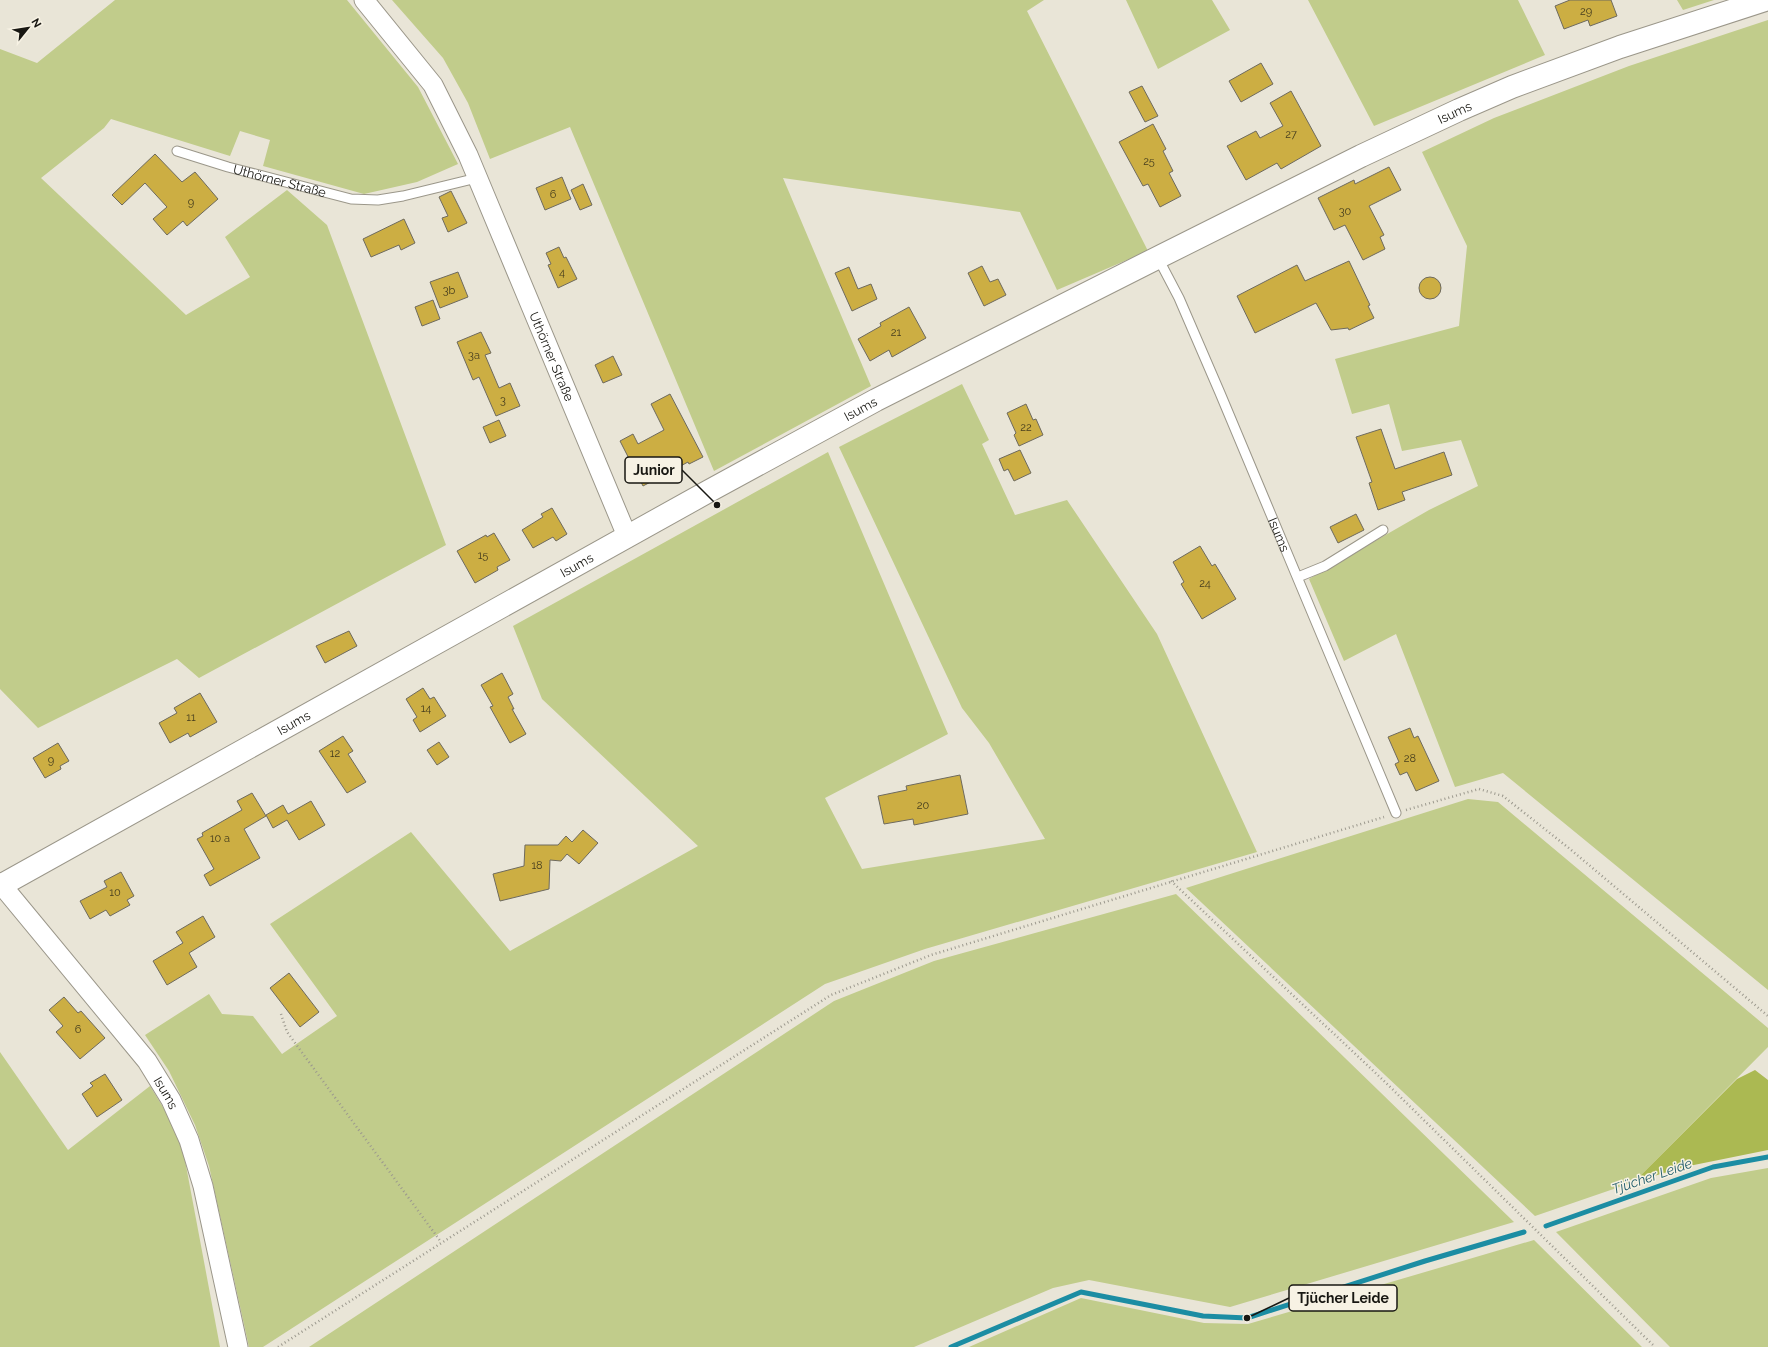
<svg xmlns="http://www.w3.org/2000/svg" width="1768" height="1347" font-family="Raleway,sans-serif">
  <style>
    .green { fill: #c1cc8b }
    .forest { fill: #abb952 }
    .lines { fill: none; stroke-linecap: round; stroke-linejoin: round }
    .stream { stroke: #1c8da3; stroke-width: 5 }
    .building { fill: #ccae43; stroke: #6e6a5e }
    .lane-casing { stroke: #9b978a; stroke-width: 11 }
    .street-casing { stroke: #9b978a; stroke-width: 21 }
    .secondary-casing { stroke: #9b978a; stroke-width: 24 }
    .path { stroke: #9c998e; stroke-width: 2.5; stroke-dasharray: 1 3; stroke-linecap: butt }
    .lane { stroke: #fff; stroke-width: 9 }
    .street { stroke: #fff; stroke-width: 19 }
    .secondary { stroke: #fff; stroke-width: 22 }
    .labels { text-anchor: middle; dominant-baseline: central; stroke-width: 3; stroke-linejoin: round; paint-order: stroke }
    .number-label { font-size: 11px; fill: #453d1e }
    .street-label { font-size: 13px; fill: #181712; stroke: #f7f2e4 }
    .water-label { font-size: 14px; font-style: italic; fill: #245e6c; stroke: #f7f2e4 }
    .leader { fill: none; stroke: #181712; stroke-width: 1.5 }
    .callout-dot { fill: #181712; stroke: #f7f2e4; stroke-width: 1.5 }
    .callout { fill: #f7f2e4; stroke: #181712; stroke-width: 1.5 }
    .callout-label { font-size: 14px; text-anchor: middle; font-weight: bold; fill: #181712 }
  </style>
  <rect width="100%" height="100%" fill="#e9e5d7"/>
  <path class="green" d="M115 0H347L418 87 458 164 417 182 364 194 263 166 270 140 240 131 230 156 111 119 104 128 41 178 186 315 250 277 225 237 287 190 327 225 446 545 199 678 177 659 38 728 0 689V49L37 63Z
    M392 0H1044L1027 11 1148 251 1057 290 1020 212 783 178 871 386 714 471 570 127 490 159 468 103 443 58Z
    M1126 0H1212L1230 30 1158 69Z
    M1308 0H1518L1545 55 1374 126Z
    M1677 0H1714L1683 10Z
    M1768 20V990L1503 773 1455 787 1396 634 1344 661 1309 579 1429 510 1478 486 1461 440 1402 451 1389 404 1352 414 1335 359 1459 326 1467 246 1422 152 1494 118 1629 66Z
    M962 384 989 440 982 444 1015 515 1067 500 1157 634 1257 852 925 949 825 984 263 1347H249L209 1166 195 1125 169 1071 145 1035 209 994 222 1014 253 1016 282 1054 337 1016 270 924 411 832 510 951 698 846 542 699 513 626 828 452 948 734 825 798 862 869 1045 839 989 743 962 708 839 447Z
    M1468 799 1498 802 1768 1028V1047L1634 1182 1535 1216 1186 888Z
    M1176 894 1514 1222 1230 1307 1089 1280 1053 1288 914 1347H309L834 1001 934 961Z
    M0 1052 68 1150 150 1086 177 1130 184 1155 220 1347H0Z
    M1768 1168V1347H1670L1556 1232 1711 1178Z
    M1534 1240 1642 1347H969L1081 1298 1204 1323 1248 1324Z"/>
  <path class="forest" d="M1755 1070 1768 1080V1150L1684 1167 1634 1182 1737 1079Z"/>
  <g class="lines">
    <path class="stream" d="M1546 1226 1713 1167 1768 1157
      M951 1347 1081 1292 1203 1316 1247 1318 1425 1261 1524 1232"/>
  </g>
  <path class="building" d="M1570 0H1611L1617 16 1590 26 1588 20 1564 29 1555 6Z
    M1261 63 1273 84 1241 102 1229 81Z
    M1142 86 1158 116 1145 122 1129 92Z
    M1291 91 1321 146 1281 169 1277 163 1246 180 1227 146 1256 131 1260 138 1283 126 1270 103Z
    M1153 124 1166 149 1163 151 1173 171 1169 173 1181 196 1160 207 1148 184 1143 186 1119 142Z
    M155 154 182 182 195 172 218 199 187 226 183 221 167 235 153 219 167 207 145 183 122 205 112 195Z
    M1389 167 1401 190 1369 206 1384 235 1380 237 1385 249 1363 260 1345 225 1334 230 1318 198 1354 180 1355 184Z
    M562 177 571 199 545 210 536 188Z
    M583 184 592 205 580 210 571 190Z
    M451 191 467 223 448 232 442 218 448 216 439 197Z
    M404 219 415 243 401 250 399 245 371 257 363 239Z
    M559 247 564 258 566 257 577 279 558 288 548 265 551 264 546 253Z
    M1349 261 1370 305 1368 306 1374 318 1349 330 1348 328 1331 330 1316 303 1255 333 1237 296 1297 265 1305 281Z
    M982 266 990 282 998 279 1006 295 984 306 968 273Z
    M849 267 858 289 871 284 877 299 852 311 835 273Z
    M458 272 468 297 440 308 430 282Z
    M1419 288a11 11 0 1 1 22 0a11 11 0 1 1-22 0Z
    M433 300 440 319 422 326 415 307Z
    M909 307 926 338 892 357 889 350 870 361 858 339 881 326 880 323Z
    M481 332 491 353 485 355 499 388 510 383 520 406 496 416 479 377 473 380 457 342Z
    M613 356 622 375 603 383 595 365Z
    M670 394 703 457 689 464 688 462 643 486 620 441 633 434 638 444 664 430 651 404Z
    M1026 404 1033 420 1036 419 1043 435 1019 446 1014 435 1016 433 1007 413Z
    M499 420 506 436 490 443 483 427Z
    M1381 429 1395 469 1444 452 1452 475 1402 492 1405 500 1378 510 1369 483 1372 482 1356 437Z
    M1020 450 1031 473 1014 481 1008 469 1004 471 999 459Z
    M552 508 567 534 556 541 553 537 533 548 522 530 543 517 541 514Z
    M1356 514 1364 530 1338 543 1330 527Z
    M494 533 510 560 497 567 498 570 475 583 457 551 486 535 487 537Z
    M1200 546 1212 566 1215 564 1236 599 1202 619 1181 584 1184 582 1173 562Z
    M349 631 357 646 325 663 316 646Z
    M502 673 513 694 508 697 514 709H512L526 734 510 743 490 707 493 706 481 685Z
    M423 688 430 699 434 697 446 716 420 732 413 720 417 717 406 699Z
    M200 693 217 722 190 737 188 733 170 743 159 723 177 713 174 708Z
    M1410 728 1414 738 1418 736 1439 781 1416 791 1407 772 1400 775 1395 764 1399 762 1388 737Z
    M343 736 353 751 348 754 366 782 347 793 319 751Z
    M439 742 449 757 437 765 427 750Z
    M58 743 69 761 60 766 61 769 45 778 33 758Z
    M960 775 968 814 914 825 913 819 884 824 878 796 907 790 906 786Z
    M252 793 266 816 244 829 260 858 210 886 204 875 214 869 197 839 203 836 202 833 242 810 237 801Z
    M311 801 325 825 299 840 287 820 273 828 266 815 283 805 288 814Z
    M583 830 598 843 579 864 567 854 561 861 550 860 549 889 500 901 493 874 524 866 525 845H558L566 836 572 842Z
    M121 872 134 896 127 900 130 905 110 916 106 910 90 919 80 901 107 887 104 881Z
    M203 916 215 937 189 953 197 967 167 985 153 961 183 943 176 932Z
    M289 973 319 1012 300 1027 270 988Z
    M64 997 78 1013 81 1011 105 1038 80 1059 56 1032 63 1026 49 1010Z
    M105 1074 122 1100 97 1117 82 1094 93 1086 90 1083Z"/>
  <g class="lines">
    <defs>
      <g id="lane">
        <path id="s1" d="M177 151 228 167 351 199 378 200 403 196 477 178"/>
        <path id="s2" d="M1158 258 1179 298 1220 393 1396 813"/>
        <path d="M1298 577 1325 566 1383 530"/>
      </g>
      <g id="street">
        <path id="s3" d="M364 0 433 85 468 155 627 536"/>
        <path id="s4" d="M0 883 147 1061 171 1100 189 1140 203 1186 238 1347"/>
      </g>
      <g id="secondary">
        <path id="s5" d="M0 886 709 491 876 400 1163 255 1361 156 1459 110 1512 87 1620 47 1765 0"/>
      </g>
    </defs>
    <use href="#lane" class="lane-casing"/>
    <use href="#street" class="street-casing"/>
    <use href="#secondary" class="secondary-casing"/>
    <path class="path" d="M1406 810 1479 789 1503 796 1570 849 1768 1016
      M1171 881 1381 1078 1655 1347
      M281 1014 287 1032 441 1242
      M278 1347 831 995 931 955 1384 817"/>
    <use href="#lane" class="lane"/>
    <use href="#street" class="street"/>
    <use href="#secondary" class="secondary"/>
  </g>
  <g class="labels">
    <g class="number-label">
      <text x="1586" y="11">29</text>
      <text x="1291" y="134">27</text>
      <text x="1149" y="161">25</text>
      <text x="553" y="194">6</text>
      <text x="191" y="202">9</text>
      <text x="1345" y="211">30</text>
      <text x="562" y="272">4</text>
      <text x="449" y="290">3b</text>
      <text x="896" y="332">21</text>
      <text x="474" y="355">3a</text>
      <text x="503" y="400">3</text>
      <text x="1026" y="427">22</text>
      <text x="483" y="555">15</text>
      <text x="1205" y="583">24</text>
      <text x="426" y="708">14</text>
      <text x="191" y="717">11</text>
      <text x="335" y="753">12</text>
      <text x="1410" y="758">28</text>
      <text x="51" y="760">9</text>
      <text x="923" y="805">20</text>
      <text x="220" y="838">10 a</text>
      <text x="537" y="865">18</text>
      <text x="115" y="892">10</text>
      <text x="78" y="1029">6</text>
    </g>
    <g class="street-label">
      <text stroke="none"><textPath href="#s5" startOffset="1648">Isums</textPath></text>
      <text stroke="none"><textPath href="#s1" startOffset="107">Uthörner Straße</textPath></text>
      <text stroke="none"><textPath href="#s3" startOffset="406">Uthörner Straße</textPath></text>
      <text stroke="none"><textPath href="#s5" startOffset="984">Isums</textPath></text>
      <text stroke="none"><textPath href="#s2" startOffset="302">Isums</textPath></text>
      <text stroke="none"><textPath href="#s5" startOffset="660">Isums</textPath></text>
      <text stroke="none"><textPath href="#s5" startOffset="336">Isums</textPath></text>
      <text stroke="none"><textPath href="#s4" startOffset="268">Isums</textPath></text>
    </g>
    <g class="water-label">
      <text transform="translate(1652 1176) rotate(-19)">Tjücher Leide</text>
    </g>
  </g>
  <path class="leader" d="M717 505L682 470M1247 1318L1289 1298"/>
  <g class="callout-dot">
    <circle cx="717" cy="505" r="4"/>
    <circle cx="1247" cy="1318" r="4"/>
  </g>
  <g class="callout">
    <rect x="625" y="457" width="57" height="26" rx="4"/>
    <rect x="1289" y="1285" width="108" height="26" rx="4"/>
  </g>
  <g class="callout-label">
    <text x="654" y="475">Junior</text>
    <text x="1343" y="1303">Tjücher Leide</text>
  </g>
  <g transform="translate(28 28) rotate(60)" stroke="#f7f2e4" stroke-width="3" paint-order="stroke">
  <path d="M0-3L7 15L0 10L-7 15Z" fill="#181712"/>
  <text y="-6" font-size="11" font-weight="bold" text-anchor="middle" fill="#181712">N</text>
  </g>
</svg>
